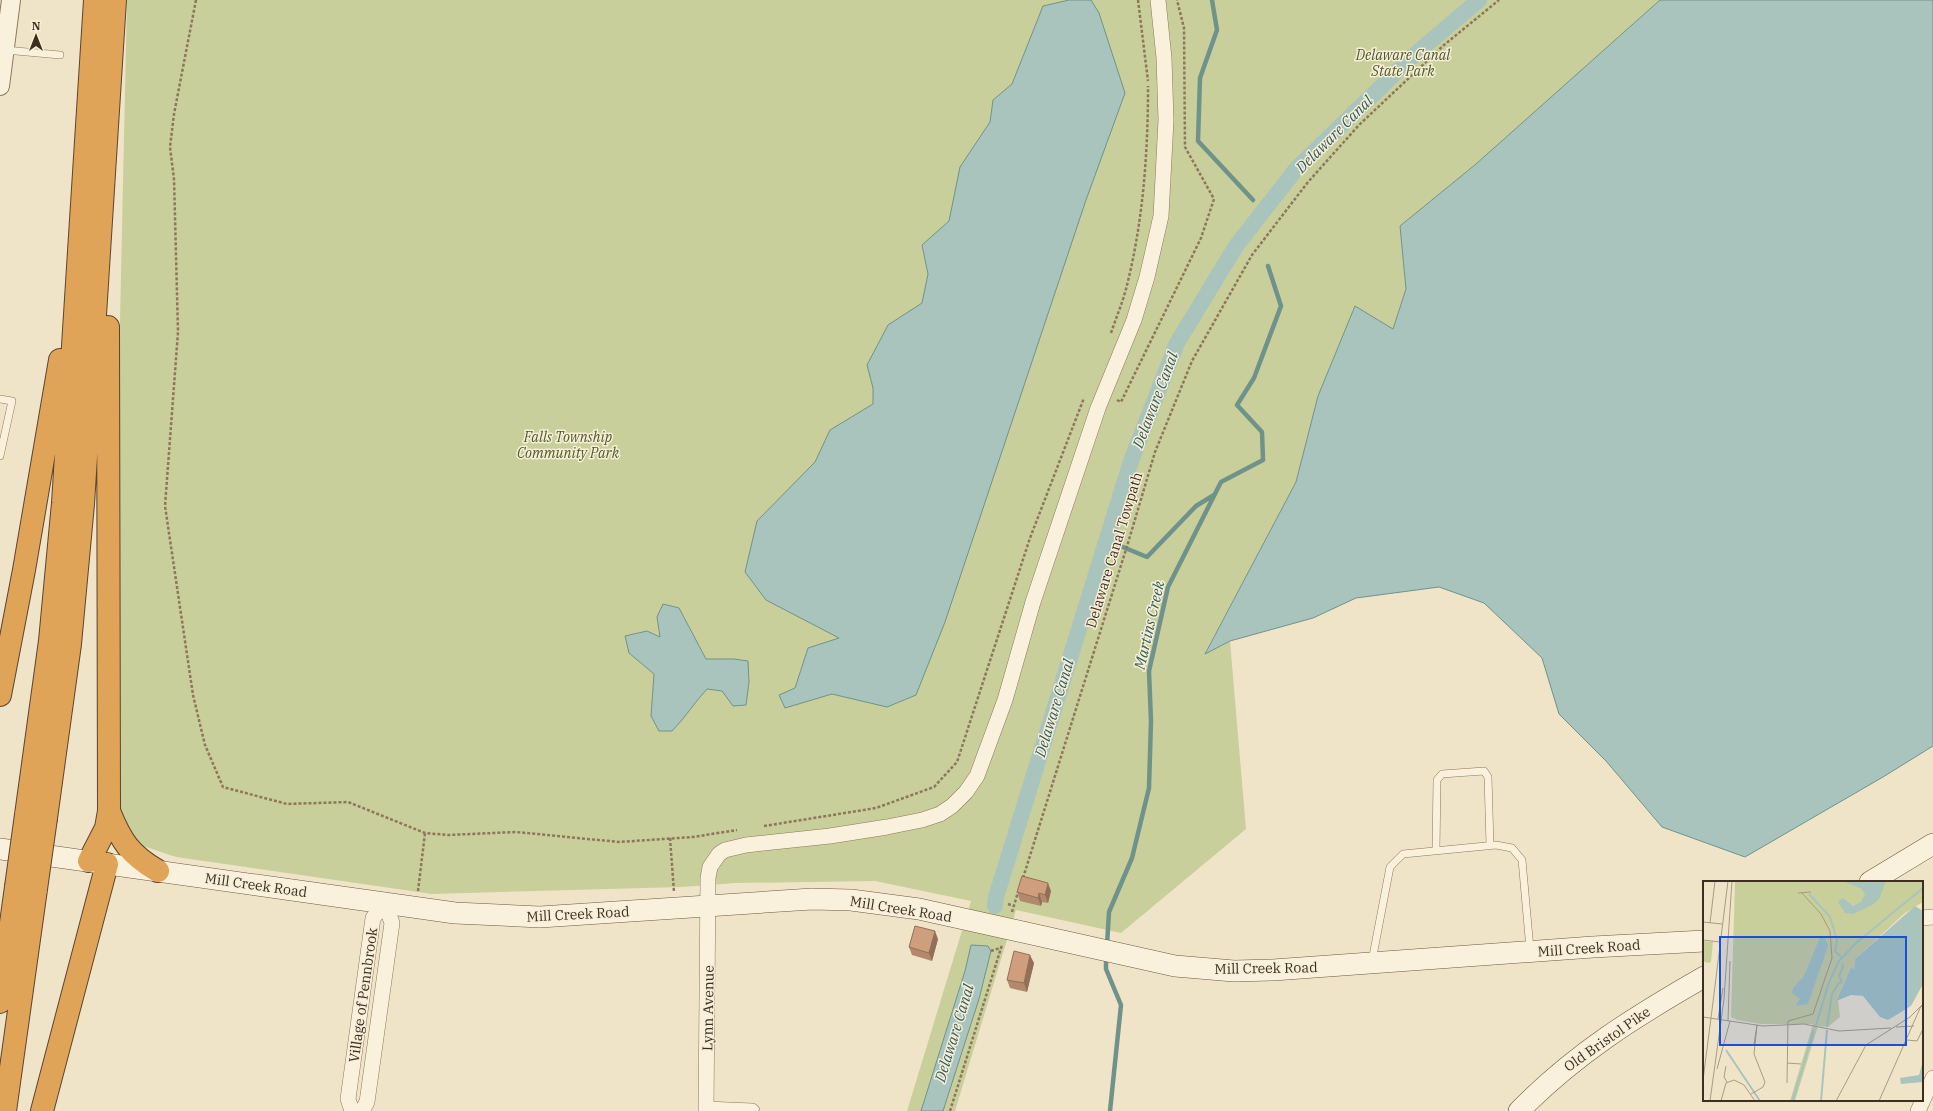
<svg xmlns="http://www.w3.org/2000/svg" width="1933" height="1111" font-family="'IBM Plex Serif',serif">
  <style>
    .green { fill: #c9cf9b }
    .water { fill: #a9c4bc; stroke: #6f938a }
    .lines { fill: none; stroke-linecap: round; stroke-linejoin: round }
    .stream { stroke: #6f938a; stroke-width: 4.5 }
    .canal { stroke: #a9c4bc; stroke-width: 16 }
    .service-casing { stroke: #8d765c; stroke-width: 8 }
    .minor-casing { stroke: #8d765c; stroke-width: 16 }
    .tertiary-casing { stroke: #8d765c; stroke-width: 20 }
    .secondary-casing { stroke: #6f573f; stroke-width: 22 }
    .motorway-casing { stroke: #5b4430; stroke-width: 24 }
    .path { stroke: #8d765c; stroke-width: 2.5; stroke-dasharray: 3 2; stroke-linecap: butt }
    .service { stroke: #faf1dc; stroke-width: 7 }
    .minor { stroke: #faf1dc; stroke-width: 15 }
    .tertiary { stroke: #faf1dc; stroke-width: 18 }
    .secondary { stroke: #faf1dc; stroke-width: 21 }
    .motorway { stroke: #e0a458; stroke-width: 22 }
    .motorway-bridge-casing { stroke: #5b4430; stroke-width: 24; stroke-linecap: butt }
    .motorway-bridge { stroke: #e0a458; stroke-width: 22 }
    .wall { fill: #b2896c }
    .shaded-wall { fill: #916f58 }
    .building { fill: #cf9f7d; stroke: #916f58 }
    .labels { text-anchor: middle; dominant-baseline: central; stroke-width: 3; stroke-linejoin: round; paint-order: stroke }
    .park-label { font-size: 14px; font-style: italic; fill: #4d5a26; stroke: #f7eed8 }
    .street-label { font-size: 14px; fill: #3d2e20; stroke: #f7eed8 }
    .water-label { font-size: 15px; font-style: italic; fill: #2f5d5a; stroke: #f7eed8 }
    .inset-river { fill: none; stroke: #a9c4bc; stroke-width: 2 }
    .inset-road { fill: none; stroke: #a89b85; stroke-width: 1 }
    .view { fill: #1d4ed8; fill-opacity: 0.15; stroke: #1d4ed8; stroke-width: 2 }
    .inset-edge { fill: none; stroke: #3d2e20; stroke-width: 2 }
  </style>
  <rect width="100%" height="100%" fill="#f0e4c8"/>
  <path class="green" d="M127 0H1660L1476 164 1400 226 1406 289 1393 330 1355 306 1318 396 1296 482 1205 653 1230 641 1246 829 1121 933 1016 910 955 1111H907L971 901 875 881 736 883 682 887 432 894 176 857 140 845 123 822 118 806 117 458Z"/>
  <path class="water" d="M1069 0H1091L1099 13 1125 93 1086 200 945 622 916 695 887 707 832 694 785 708 779 695 795 688 808 648 839 638 766 600 745 572 757 521 815 462 830 430 873 404V388L867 365 888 325 922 303 928 274 922 245 949 221 960 167 990 122 993 100 1012 84 1043 6Z
    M1660 0H1933V746L1883 777 1745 857 1662 827 1606 761 1559 714 1542 658 1484 603 1439 587 1356 598 1313 618 1230 641 1205 654 1296 482 1318 396 1355 306 1393 329 1406 289 1400 226 1476 164Z
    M663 604 679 608 706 659H734L748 661 749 682 746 705 733 706 722 691 707 689C694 703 685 718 672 731H659L651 716 654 674 629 653 625 636 647 631 660 637 657 617Z
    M971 945 988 946 991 951 979 999 943 1111H921L965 971Z"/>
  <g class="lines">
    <path class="stream" d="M1212 0 1217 30 1200 78 1198 141 1253 200
      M1106 540 1147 557 1196 506 1214 495
      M1107 945 1109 912 1132 858 1149 788 1151 721 1149 671 1168 587 1221 482 1263 460 1262 432 1237 405 1254 378 1281 306 1268 266
      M1106 957V969L1121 1005 1110 1111"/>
    <path class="canal" d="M995 906 996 897 1131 461 1177 343 1236 246 1297 168 1413 56 1479 0"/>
    <defs>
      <path id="service" d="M5 50 60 55
        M0 399 12 401 0 456
        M1436 850 1437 780 1442 774 1484 771 1488 777 1490 845
        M1372 961 1390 867 1403 854 1496 845 1512 848 1522 860 1530 949"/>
      <path id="minor" d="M1922 918 1933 917
        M706 1109 752 1111
        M352 1111 348 1099 373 918 385 903
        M362 1111 367 1102 392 923 385 903
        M706 1111 708 878 710 867 719 854 725 850 746 845 830 836 887 827 922 820 940 814 952 806 966 792 977 776 1005 700 1033 602 1098 408 1134 320 1147 277 1161 216 1166 120 1164 58 1158 0
        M1918 1111 1933 1078"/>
      <path id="tertiary" d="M0 86 11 0"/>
      <path id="secondary" d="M0 849 455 913 540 917 812 899 851 900 919 909 1175 966 1234 971 1273 970 1593 947 1704 941
        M1870 882 1933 844
        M1519 1111C1575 1054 1634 1017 1704 977"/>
      <path id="motorway" d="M0 695 24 570 60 360
        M109 811C121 841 130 855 158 871
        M26 815 50 641 63 503 95 0
        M46 818 70 644 83 504 115 0
        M89 861 106 828 109 811 108 327
        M0 1002 16 887
        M5 1111 36 889
        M42 1111 107 864"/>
    </defs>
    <use href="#service" class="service-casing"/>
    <use href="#minor" class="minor-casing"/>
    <use href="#tertiary" class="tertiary-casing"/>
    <use href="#secondary" class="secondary-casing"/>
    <use href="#motorway" class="motorway-casing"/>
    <path class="path" d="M196 0 174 114 170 147 174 179 178 332 165 506 193 695 205 745 223 787 287 804 348 802 425 833 448 835 516 832 619 842 693 837 737 830
      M1138 0 1148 81
      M1111 333C1116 318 1122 304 1126 289 1143 223 1148 154 1148 86
      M1117 400 1121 402 1201 238 1214 199 1185 147 1184 28 1177 0
      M764 826 876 808 934 787 957 762 1030 538 1084 398
      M670 838 674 892
      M1023 878 1128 543 1155 452 1192 361 1252 255 1308 182 1359 125 1444 45 1499 0
      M418 891 425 833
      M1008 904 1014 906
      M1012 912 1018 892
      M991 951 1000 948
      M950 1111 1002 945"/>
    <use href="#service" class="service"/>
    <use href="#minor" class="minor"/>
    <use href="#tertiary" class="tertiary"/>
    <use href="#secondary" class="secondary"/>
    <use href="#motorway" class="motorway"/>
    <defs>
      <path id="motorway-bridge" d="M16 887 26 815
        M36 889 46 818"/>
    </defs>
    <use href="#motorway-bridge" class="motorway-bridge-casing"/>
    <use href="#motorway-bridge" class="motorway-bridge"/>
  </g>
  <path class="wall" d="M1051 891 1048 903 1042 902 1041 906 1020 901 1017 892Z
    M938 939 932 961 912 955 909 947Z
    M1034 963 1027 992 1010 988 1007 980Z"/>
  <path class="shaded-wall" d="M1048 883 1051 891 1048 903 1045 895Z
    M1039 893 1042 902 1041 906 1038 898Z
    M935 931 938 939 932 961 929 953Z
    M1030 955 1034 963 1027 992 1024 983Z"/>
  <path class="building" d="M1022 876 1048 883 1045 895 1039 893 1038 898 1017 892Z
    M915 926 935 931 929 953 909 947Z
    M1014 951 1030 955 1024 983 1007 980Z"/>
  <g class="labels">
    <g class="park-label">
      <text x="1403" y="55">Delaware Canal<tspan x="1403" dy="16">State Park</tspan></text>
      <text x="568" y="437">Falls Township<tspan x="568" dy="16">Community Park</tspan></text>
    </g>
    <g class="street-label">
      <text transform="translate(1114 550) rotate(-73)">Delaware Canal Towpath</text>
      <text transform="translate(256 885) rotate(8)">Mill Creek Road</text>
      <text transform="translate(901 909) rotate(9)">Mill Creek Road</text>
      <text transform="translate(578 914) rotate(-3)">Mill Creek Road</text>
      <text transform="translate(1589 948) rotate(-4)">Mill Creek Road</text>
      <text transform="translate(1266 968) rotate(-1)">Mill Creek Road</text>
      <text transform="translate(363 995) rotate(-82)">Village of Pennbrook</text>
      <text transform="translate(708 1008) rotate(-89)">Lynn Avenue</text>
      <text transform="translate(1607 1039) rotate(-35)">Old Bristol Pike</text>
    </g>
    <g class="water-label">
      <text transform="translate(1334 134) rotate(-45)">Delaware Canal</text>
      <text transform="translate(1155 400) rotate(-69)">Delaware Canal</text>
      <text transform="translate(1149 625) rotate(-77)">Martins Creek</text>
      <text transform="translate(1054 708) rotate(-73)">Delaware Canal</text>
      <text transform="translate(954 1033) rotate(-73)">Delaware Canal</text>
    </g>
  </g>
  <g transform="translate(1703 881)">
    <rect width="220" height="220" fill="#f0e4c8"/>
    <path d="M32 0H220V21L202 32 152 78 151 88 148 86 133 119 135 118 137 136 125 146 115 145 92 220H87L110 143H58L34 139 28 136ZM0 60 10 61 8 81 5 82 0 80Z" fill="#c9cf9b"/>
    <path d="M140 0H183L176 18 169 24 150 33 142 32 135 21 140 17 150 25 158 21 162 14 159 8ZM212 25 220 30V103L208 125 185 139 177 136 160 115 148 114 133 120 148 86 151 88 152 78ZM122 56 125 65 105 123 92 125 97 118 89 112 90 107 101 95 113 66 117 57ZM110 148 111 153 91 220H88ZM220 180V201L198 203 197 197 216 194Z" fill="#a9c4bc"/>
    <path class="inset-river" d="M106 13 127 36 134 59 132 70 138 76M113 144 126 101 136 80 153 62 220 7M124 146 129 113 135 103 139 101 136 95 140 86 139 82M23 169 57 220M118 220 124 149"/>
    <path class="inset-road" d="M95 12 108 11M0 41 19 43M7 42 12 0M0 59 17 61M0 136 60 145 101 143 136 150 188 147M8 137 25 0M15 138 20 107M25 140 27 80M193 146 211 145M204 159 214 160 220 148M51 164 54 144M85 164H104M84 182 98 183M23 185 21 196 24 201M14 188 27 140M0 199 8 137M84 202 85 140 110 133 129 77 127 50 118 33 99 12M48 213 60 206 62 201 51 173 54 144M7 220 21 118 29 0M18 220 23 202 31 199 41 204 52 220M133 220 163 164 207 136 220 123M176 220 218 125 220 127"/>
    <path class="view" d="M17 56H203V164H17Z"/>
    <rect width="220" height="220" class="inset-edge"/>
  </g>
  <g transform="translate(36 36)" stroke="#f7eed8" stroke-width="3" paint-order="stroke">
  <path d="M0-3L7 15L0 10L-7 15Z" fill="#3d2e20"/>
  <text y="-6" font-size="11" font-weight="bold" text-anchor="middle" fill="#3d2e20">N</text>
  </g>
</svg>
